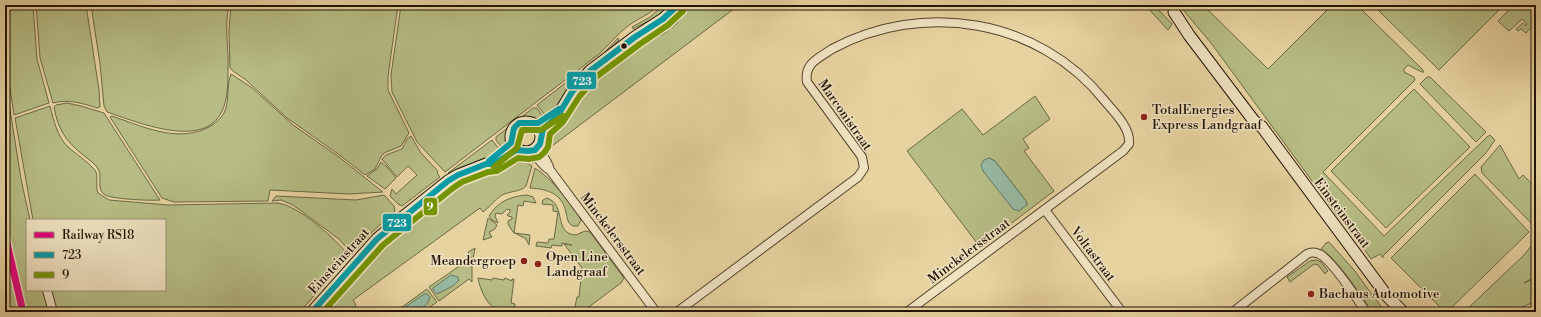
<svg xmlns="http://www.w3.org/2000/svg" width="1541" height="317" font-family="'Libre Bodoni',serif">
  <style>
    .green { fill: #b6bc84; stroke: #6c6845; fill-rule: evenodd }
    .water { fill: #97b9a1; stroke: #687763 }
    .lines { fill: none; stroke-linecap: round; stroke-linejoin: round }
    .street-casing { stroke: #53432c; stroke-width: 10 }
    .secondary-casing { stroke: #221306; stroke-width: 13 }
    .street { stroke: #efe2c1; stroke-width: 8 }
    .secondary { stroke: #efe2c1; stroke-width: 11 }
    .bus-1-casing { stroke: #efe2c1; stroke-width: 9 }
    .bus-2-casing { stroke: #efe2c1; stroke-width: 9 }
    .bus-1 { stroke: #079ca5; stroke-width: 6 }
    .bus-2 { stroke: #759402; stroke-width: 6 }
    .rail-1-casing { stroke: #efe2c1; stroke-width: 10 }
    .rail-1 { stroke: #e5007d; stroke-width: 7 }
    .bus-dot { fill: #221306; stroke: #efe2c1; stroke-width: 1.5 }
    .poi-dot { fill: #8f2418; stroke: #efe2c1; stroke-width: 1.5 }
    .labels { text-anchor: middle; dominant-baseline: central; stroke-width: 3; stroke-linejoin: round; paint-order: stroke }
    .poi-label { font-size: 13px; fill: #221306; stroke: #efe2c1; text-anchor: start }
    .street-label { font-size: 13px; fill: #221306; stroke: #efe2c1 }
    .line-badge { stroke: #efe2c1; stroke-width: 1.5 }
    .badge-label { font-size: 11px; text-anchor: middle; font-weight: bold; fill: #fff }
  </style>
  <rect width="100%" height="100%" fill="#e7d3a0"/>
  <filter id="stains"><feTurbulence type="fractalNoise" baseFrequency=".005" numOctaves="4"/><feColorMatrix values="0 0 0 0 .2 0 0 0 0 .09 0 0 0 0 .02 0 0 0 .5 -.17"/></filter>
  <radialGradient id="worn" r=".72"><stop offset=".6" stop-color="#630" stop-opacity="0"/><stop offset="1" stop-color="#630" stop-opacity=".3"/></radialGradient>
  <path class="green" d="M5 5H33L37 59 49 103 14 115 5 56Z
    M36 5H86L99 90 100 107 97 108C82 103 68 99 53 103L40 58Z
    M91 5H229C224 26 229 48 228 69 228 82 228 99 222 111 204 151 135 121 107 112L104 106 100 64Z
    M231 5H398L388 76V90L409 133 401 146 384 153 381 157 375 169 365 175 341 156 287 118 246 80 233 71 230 68 229 30Z
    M401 5H659C650 15 638 18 628 26 617 34 609 45 599 54L445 172 417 142 392 92 391 75Z
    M663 5H670L660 15 633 29 632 27 650 17Z
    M684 5H688L672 22 630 48 593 76 579 92 557 124 554 127 553 126C568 106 581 85 600 69 614 57 631 46 647 35 659 27 677 20 684 5Z
    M692 5H739L552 146C550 139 552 135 558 130L557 129 584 90 597 76 628 53 665 33 676 24Z
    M1145 5H1154L1172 24 1168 30Z
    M1179 5H1208L1206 8 1268 69 1332 5H1359L1362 10 1422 69 1424 72H1422L1408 65 1404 69V72L1414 77 1415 80 1323 172 1384 236 1487 137 1490 135 1495 140 1486 153 1383 256V258L1380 254 1371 259 1349 226 1337 215 1211 43Z
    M1382 5H1504L1439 70 1377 9Z
    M1514 5H1536V22L1526 33 1521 29 1518 31 1516 29 1523 23 1526 26 1527 24 1522 19 1509 31 1498 21Z
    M618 38 619 40 606 52 558 104 545 115 537 105 603 54Z
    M231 74 251 87 293 125 339 157 383 192 349 194 270 190 268 201 174 202 162 198 110 117 112 116C141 126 175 142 205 129 213 125 219 121 224 113 230 101 226 86 231 74Z
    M1427 77H1430L1486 132 1476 142 1420 84Z
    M5 78 21 179 30 220H27V290H45L51 312H27L5 218Z
    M1414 89 1470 147 1386 228 1331 171Z
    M1035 96 1050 119 1023 139 1029 148 1024 151 1054 191 980 247 907 151 962 109 983 135ZM989 158 995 161 1026 201 1027 205Z
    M67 103 81 106 104 113 160 200C150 201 112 199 105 195 95 189 104 176 97 167 94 163 88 159 83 155 66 141 58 130 54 107L56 105Z
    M50 106C54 121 57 136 68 147 77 155 87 161 95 170 99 177 95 185 98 193L109 200 168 205 278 203C299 206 336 239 349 256L300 312H90L89 310 85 312H54L49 290H165V220H33L15 118Z
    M533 108H537L543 117C534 123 524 117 516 123 507 129 510 141 502 148L496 140V137Z
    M551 128 547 139 549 150 546 154C542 144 542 135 551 128Z
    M411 136 421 153 437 170 438 172 437 173 440 177 402 206 398 204 390 196 392 189 396 194 417 175 408 166 397 177 382 159 386 155 402 149 407 139Z
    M492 140 500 150 482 161 453 173H448Z
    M1500 145 1519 179 1523 175 1536 188V228L1482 173 1481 167Z
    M520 154 531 157 536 162 533 163C525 159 518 161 511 158Z
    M507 159 511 163 459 181 409 218 455 182Z
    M381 162 387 167 396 178 385 189 367 176 377 169Z
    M520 162 527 163 532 166 526 186C520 192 510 191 502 195 494 200 490 207 483 212L480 208 353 300 356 305 353 308 354 312H323L373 255 388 240 408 222 461 183Z
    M535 168C551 178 572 203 581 220L578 226H573C567 223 568 219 566 213 563 194 548 189 530 188Z
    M1475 174 1529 232 1447 312H1445L1391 258Z
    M384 195 394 206 395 211 372 232 352 254 339 239 293 205 281 200 272 201 276 196 356 200Z
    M527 195 533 197 536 203 524 201 523 206 518 205 514 233 530 235 529 245 526 239 513 232 508 224V221L512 219V217L508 216 507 215 510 212V210L507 209 502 214 496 213 495 216 498 223 492 220 489 216C497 202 511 196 527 195Z
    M547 198C567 205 553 234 576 235L585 231 590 232 624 278 621 283 582 312H549L548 311 550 309 569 312 570 310 574 311 577 297H579L582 268 564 244 572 245 562 243V246L552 245 551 248 536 246 537 242 548 243 549 239H554L558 212 553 211V205L542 204 543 200Z
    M488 218 497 225 495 229 489 232 492 237 483 240Z
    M1536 240V276L1524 283 1536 278V301L1511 312H1464L1524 255Z
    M1329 242 1354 270 1376 300 1386 312H1372C1362 297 1335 256 1321 249L1326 243Z
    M475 248 472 265V282L469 279 439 301 429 287 471 258 468 252Z
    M5 254 19 312H5Z
    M1316 260 1321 262 1328 271 1325 274 1318 265 1314 264 1290 282 1287 277 1310 261Z
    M478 278 492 280 493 278 504 280 505 278 512 281V279H514L511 303 515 304 514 312C510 312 505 313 501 312 488 308 480 290 478 278Z
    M427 289 437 302 423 312H395Z"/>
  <path class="water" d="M989 158 995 161 1026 201 1027 205 1019 211 1013 209 983 171 981 165 984 160Z
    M451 275 458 277 459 280 453 286 437 294 433 290V288Z
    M424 294H427L430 297C426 312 410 312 398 312Z"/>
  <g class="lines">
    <defs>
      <path id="street" d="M539 146C541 155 548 161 550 170L656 312
        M530 152C539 156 541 166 550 170
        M1045 210 1122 312
        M47 290 53 312
        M677 312 858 177 864 168 862 157 807 82C804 63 819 58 832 49 923 0 1039 19 1104 100 1114 112 1131 128 1129 144L1123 151 907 312
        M1233 312 1307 254C1311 252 1315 252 1319 254 1331 259 1358 300 1366 312"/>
      <path id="secondary" d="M1174 12 1189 35 1254 121 1262 127 1387 296 1403 312
        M511 137a15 15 0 1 1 30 0a15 15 0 1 1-30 0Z
        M541 132 545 127 557 117 572 92 590 71 635 37 663 19 678 5
        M312 312 377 239 404 216 448 181 458 175 486 164H494L518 150
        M1535 312H1536"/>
    </defs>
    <use href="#street" class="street-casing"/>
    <use href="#secondary" class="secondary-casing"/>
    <use href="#street" class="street"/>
    <use href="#secondary" class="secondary"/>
    <defs>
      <path id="bus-1" d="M489 161 511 143 514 128 519 123H538L559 109
        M312 312 377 239 448 181 458 175 486 164H494L516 150 528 151 535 150 540 144 543 129 557 117 572 92 590 71 635 37 663 19 678 5"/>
      <path id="bus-2" d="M494 167 517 148 522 130H541L563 116
        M323 312 383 245 453 188 462 182 488 172 497 171 518 158 529 159 539 157 544 153 548 147 550 134 563 122 579 97 596 77 640 44 668 25 683 11"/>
    </defs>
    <use href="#bus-1" class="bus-1-casing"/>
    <use href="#bus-2" class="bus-2-casing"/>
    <use href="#bus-1" class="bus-1"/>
    <use href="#bus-2" class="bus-2"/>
    <defs>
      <path id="rail-1" d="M5 235 23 312"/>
    </defs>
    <use href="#rail-1" class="rail-1-casing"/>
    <use href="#rail-1" class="rail-1"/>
  </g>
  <circle class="bus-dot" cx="624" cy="46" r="3.5"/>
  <g class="poi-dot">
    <circle cx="1144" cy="117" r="4"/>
    <circle cx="524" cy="261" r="4"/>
    <circle cx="538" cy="264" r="4"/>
    <circle cx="1311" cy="294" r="4"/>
  </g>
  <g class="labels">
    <g class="poi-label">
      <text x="1152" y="110">TotalEnergies<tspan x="1152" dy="15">Express Landgraaf</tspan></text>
      <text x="546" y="257">Open Line<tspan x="546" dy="15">Landgraaf</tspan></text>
      <text x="516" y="261" text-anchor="end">Meandergroep</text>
      <text x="1319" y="294">Bachaus Automotive</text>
    </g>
    <g class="street-label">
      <text transform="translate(845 115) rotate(55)">Marconistraat</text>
      <text transform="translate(1342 213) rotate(53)">Einsteinstraat</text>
      <text transform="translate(613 234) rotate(53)">Minckelersstraat</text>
      <text transform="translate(969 251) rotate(-37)">Minckelersstraat</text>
      <text transform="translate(1093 254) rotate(53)">Voltastraat</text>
      <text transform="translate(339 261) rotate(-48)">Einsteinstraat</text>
    </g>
  </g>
  <g class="line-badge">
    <rect x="566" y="71" width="31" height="19" rx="4" fill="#079ca5"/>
    <rect x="423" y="197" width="15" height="19" rx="4" fill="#759402"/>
    <rect x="382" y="213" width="30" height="19" rx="4" fill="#079ca5"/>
  </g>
  <g class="badge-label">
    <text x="582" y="85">723</text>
    <text x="430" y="210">9</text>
    <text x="397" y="227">723</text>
  </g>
  <rect width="1541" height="317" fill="none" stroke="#e7d3a0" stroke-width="20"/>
  <rect x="6" y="6" width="1529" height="305" fill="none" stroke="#221306" stroke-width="2"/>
  <rect x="10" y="10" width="1521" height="297" fill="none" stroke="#221306"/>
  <rect x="26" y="219" width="140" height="72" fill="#efe2c1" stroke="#9d8f76"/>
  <rect x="34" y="232" width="20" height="6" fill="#e5007d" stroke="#9d8f76"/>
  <text x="62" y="239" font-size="12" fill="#221306">Railway RS18</text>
  <rect x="34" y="252" width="20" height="6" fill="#079ca5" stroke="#9d8f76"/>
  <text x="62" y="259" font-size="12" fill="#221306">723</text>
  <rect x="34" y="272" width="20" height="6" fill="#759402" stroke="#9d8f76"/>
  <text x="62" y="279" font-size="12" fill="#221306">9</text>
  <rect width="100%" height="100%" filter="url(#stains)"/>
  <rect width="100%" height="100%" fill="url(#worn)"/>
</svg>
